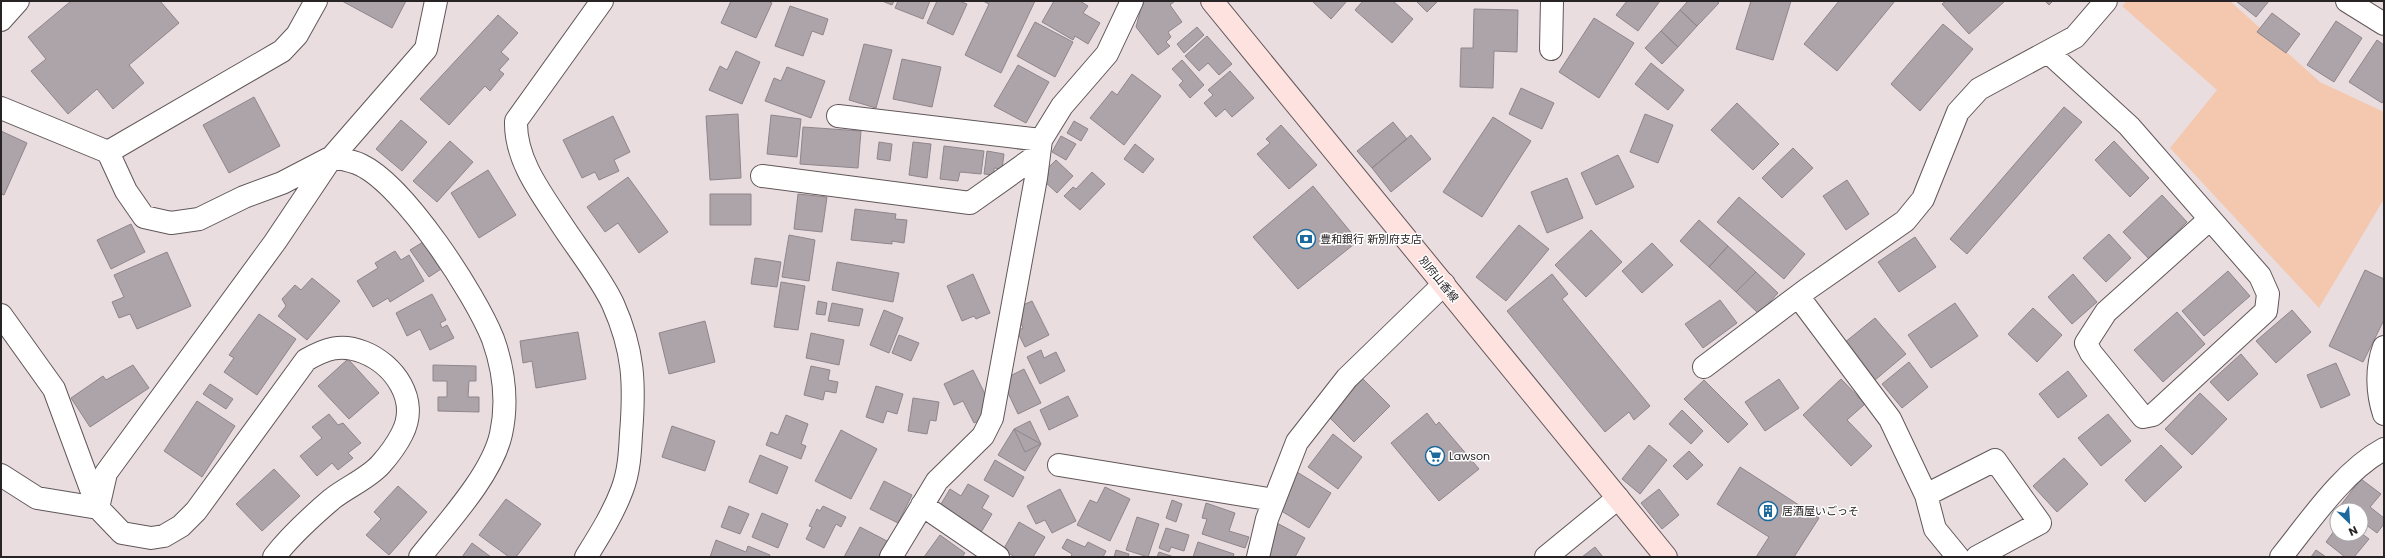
<svg xmlns="http://www.w3.org/2000/svg" width="2385" height="558" font-family="Poppins,'Noto Sans JP',sans-serif">
  <style>
    .green { fill: #f4c8ae }
    .building { fill: #ada4a9; stroke: #8f868c }
    .lines { fill: none; stroke-linecap: round; stroke-linejoin: round }
    .street-casing { stroke: #615759; stroke-width: 24 }
    .secondary-casing { stroke: #615759; stroke-width: 24 }
    .street { stroke: #fff; stroke-width: 22 }
    .secondary { stroke: #fee2df; stroke-width: 22 }
    .labels { text-anchor: middle; dominant-baseline: central; stroke-width: 3; stroke-linejoin: round; paint-order: stroke }
    .poi-label { font-size: 11px; fill: #282324; stroke: #fff; text-anchor: start }
    .street-label { font-size: 11px; fill: #282324; stroke: #fff }
  </style>
  <rect width="100%" height="100%" fill="#e9dde0"/>
  <path class="green" d="M2127 1H2230L2320 82 2384 112V199L2319 308 2170 148 2217 90 2122 6Z"/>
  <path class="building" d="M71 1H160L179 23 129 65 144 83 113 109 97 89 68 114 31 71 46 59 28 37Z
    M342 1H406L392 28Z
    M731 1H767L772 3 756 38 721 23Z
    M882 1H894L892 5Z
    M898 1H930L923 19 895 8Z
    M937 1H959L967 4 953 35 927 23Z
    M1035 1 1001 73 965 55 989 4 983 1Z
    M1054 1H1080L1088 6 1083 13 1100 23 1088 44 1075 36 1073 40 1042 22Z
    M1143 1H1175L1170 5 1182 22 1168 32 1171 37 1166 42 1170 46 1158 55 1136 27Z
    M1312 1H1347L1331 19Z
    M1363 1H1393L1413 19 1392 43 1355 10Z
    M1416 1H1438L1427 12Z
    M1627 1H1660L1638 31 1616 15Z
    M1688 1H1716L1719 3 1697 26 1680 10Z
    M1751 1H1791L1773 60 1736 49Z
    M1839 1H1895L1837 71 1804 44Z
    M1946 1H2005L1969 34 1942 4Z
    M2045 1H2053L2049 5Z
    M2236 1H2269L2256 17Z
    M790 6 828 19 823 35 812 31 803 56 775 46Z
    M1474 9 1518 10 1517 52 1494 51 1493 88 1460 87 1461 48H1473Z
    M1680 10 1697 26 1678 47 1661 31Z
    M2272 13 2300 34 2286 53 2257 32Z
    M498 15 518 33 501 52 509 59 499 70 504 74 490 91 485 86 449 125 420 99Z
    M1594 18 1634 43 1599 98 1559 72Z
    M2336 21 2362 38 2334 82 2307 65Z
    M1035 22 1073 42 1055 77 1017 56Z
    M1943 24 1973 49 1920 111 1891 84Z
    M1197 27 1204 35 1184 53 1177 44Z
    M1661 31 1678 47 1662 64 1645 48Z
    M1207 36 1232 64 1219 75 1208 63 1199 71 1185 56Z
    M2377 40 2384 45V100L2382 103 2349 82Z
    M864 44 892 50 876 108 849 100Z
    M736 51 760 62 742 104 709 90 720 66 727 70Z
    M902 59 941 67 932 107 893 99Z
    M1182 60 1204 85 1190 98 1179 85 1183 81 1172 69Z
    M1651 63 1684 90 1668 110 1635 84Z
    M1018 65 1049 82 1026 123 994 106Z
    M787 67 825 81 811 118 765 101 774 78 781 81Z
    M1230 71 1254 98 1232 117 1225 109 1216 117 1204 103 1213 95 1208 90Z
    M1132 74 1161 96 1124 145 1090 118 1112 91 1117 95Z
    M1521 88 1554 103 1542 129 1509 114Z
    M254 97 280 146 229 173 203 125Z
    M1737 103 1779 144 1753 170 1711 130Z
    M2064 107 2082 122 1967 254 1950 239Z
    M738 114 741 178 710 180 706 116Z
    M1645 114 1673 125 1658 163 1630 152Z
    M771 115 801 119 797 157 767 154Z
    M613 116 630 152 614 160 619 171 599 180 595 172 582 178 563 140Z
    M1493 117 1531 141 1482 217 1443 192Z
    M401 120 427 142 402 171 376 149Z
    M1074 121 1088 129 1081 141 1067 133Z
    M1393 122 1407 139 1372 168 1357 151Z
    M1281 125 1317 165 1289 189 1257 154 1270 143 1266 139Z
    M803 127 861 131 858 168 800 164Z
    M1 131 27 143 4 195 1 194Z
    M1411 135 1431 159 1391 192 1372 168Z
    M1061 136 1076 144 1066 160 1052 152Z
    M450 141 473 162 437 202 413 181Z
    M2114 141 2149 178 2130 197 2095 160Z
    M879 142 892 144 890 161 877 159Z
    M913 142 931 144 927 178 909 175Z
    M1135 144 1154 159 1143 173 1124 159Z
    M944 146 984 151 981 174 960 172 958 181 940 179Z
    M1793 148 1813 168 1782 198 1762 178Z
    M987 151 1004 154 1002 169 994 168V175L984 174Z
    M1618 155 1634 187 1596 205 1581 173Z
    M1056 160 1073 176 1057 193 1044 181 1049 174 1045 171Z
    M488 170 516 215 479 238 451 193Z
    M1092 172 1105 184 1080 210 1064 196 1073 187 1076 189Z
    M628 177 668 232 639 253 618 223 605 232 587 207Z
    M1567 178 1583 218 1547 233 1531 192Z
    M1847 180 1869 214 1846 230 1823 196Z
    M1313 186 1358 241 1298 289 1253 237Z
    M710 194H751V225H710Z
    M798 194 827 197 822 232 794 229Z
    M2162 195 2187 222 2149 259 2123 232Z
    M1739 197 1805 254 1784 279 1717 222Z
    M855 209 896 214 895 219 907 220 904 243 892 241V244L851 240Z
    M1699 220 1728 246 1709 267 1680 241Z
    M131 224 145 252 111 269 97 240Z
    M1519 225 1549 249 1506 301 1476 277Z
    M1591 230 1622 262 1586 297 1555 265Z
    M2109 234 2131 258 2106 282 2083 258Z
    M789 235 815 240 809 281 782 277Z
    M1915 237 1936 267 1899 292 1878 262Z
    M423 242 441 269 429 277 410 250Z
    M1652 243 1673 265 1642 293 1622 271Z
    M1728 246 1756 272 1736 292 1709 267Z
    M395 251 401 260 409 255 424 281 390 302 388 298 373 307 357 281 378 268 375 263Z
    M167 252 191 306 137 329 130 314 119 318 112 302 124 297 114 275Z
    M755 258 781 262 777 287 751 284Z
    M837 262 899 273 893 302 832 290Z
    M2365 270 2384 279V320L2363 362 2329 346Z
    M2228 271 2250 296 2204 336 2182 311Z
    M1756 272 1778 293 1759 314 1736 292Z
    M973 274 990 313 976 319 974 316 962 321 947 286Z
    M1552 274 1568 294 1562 299 1650 406 1634 420 1629 412 1605 432 1507 311Z
    M2073 274 2097 302 2072 324 2048 297Z
    M312 278 340 301 307 340 278 316 286 306 282 299 295 285 301 290Z
    M781 282 805 286 798 330 774 327Z
    M432 294 446 320 440 323 442 328 447 325 454 338 430 350 420 329 407 336 396 313Z
    M1720 300 1737 323 1703 348 1685 324Z
    M818 301 827 303 825 315 816 314Z
    M1032 301 1049 335 1025 347 1017 331 1023 328 1014 309Z
    M832 303 863 309 859 326 828 321Z
    M1955 303 1978 336 1931 368 1908 335Z
    M2033 308 2062 335 2037 362 2008 334Z
    M884 310 903 318 889 353 870 345Z
    M2292 310 2311 332 2276 363 2256 341Z
    M2177 312 2205 344 2163 382 2134 350Z
    M259 314 296 339 257 395 224 372 234 358 229 355Z
    M1875 318 1906 354 1875 380 1844 343Z
    M705 321 715 362 669 374 659 333Z
    M578 332 586 379 536 388 532 361 523 363 520 341Z
    M811 333 844 340 839 365 806 358Z
    M899 335 919 343 911 361 892 353Z
    M1041 350 1044 358 1056 352 1065 371 1040 384 1027 357Z
    M2241 354 2258 374 2228 401 2210 382Z
    M348 359 379 393 349 419 318 386Z
    M1909 362 1928 387 1902 408 1882 384Z
    M2336 363 2350 395 2321 408 2307 375Z
    M133 365 149 388 90 427 71 398 103 376 106 380Z
    M433 365 476 366V381H469L468 397H479V412L438 411V397H447V381H433Z
    M811 366 830 370 828 380 838 382 836 393 825 391 823 400 804 395Z
    M1024 369 1041 403 1018 414 1002 380Z
    M973 370 991 406 986 417 974 423 963 401 954 405 944 384Z
    M2068 371 2087 396 2058 418 2039 394Z
    M1363 379 1390 406 1354 442 1327 415Z
    M1779 379 1799 408 1765 431 1745 402Z
    M1841 379 1865 404 1847 420 1872 446 1851 466 1803 415Z
    M1704 380 1748 424 1728 443 1684 399Z
    M210 384 233 399 226 409 203 394Z
    M876 386 903 394 897 414 887 411 883 423 866 417Z
    M2200 393 2227 419 2192 455 2165 429Z
    M1068 396 1078 416 1049 430 1040 410Z
    M913 398 939 402 936 421 930 420 927 434 908 431Z
    M197 401 235 426 202 477 164 451Z
    M1682 410 1703 431 1691 444 1669 424Z
    M1427 413 1436 425 1439 422 1479 469 1439 501 1391 443Z
    M329 414 338 425 343 423 361 443 348 453 353 458 338 470 332 463 317 476 300 456 322 438 312 427Z
    M2108 414 2131 441 2101 466 2078 438Z
    M786 415 808 424 801 444 806 446 801 459 766 445 771 432 778 435Z
    M1030 421 1041 444 1025 452 1014 429Z
    M672 426 715 441 705 471 662 457Z
    M1014 429 1041 444 1025 471 998 455Z
    M841 430 877 449 851 499 815 481Z
    M1333 434 1362 457 1338 489 1308 467Z
    M1649 445 1667 460 1640 494 1622 479Z
    M2161 445 2182 467 2145 502 2125 480Z
    M1689 451 1703 465 1687 480 1673 466Z
    M760 455 788 467 777 494 749 482Z
    M2064 458 2088 484 2057 512 2033 486Z
    M995 460 1024 477 1013 497 984 480Z
    M1740 467 1819 518 1794 557H1756L1769 537 1717 504Z
    M274 469 300 496 262 531 236 504Z
    M1297 472 1331 493 1309 528 1275 507Z
    M2361 479 2381 494 2370 507 2384 518V524L2377 533 2361 521V510H2346L2340 506Z
    M884 481 912 495 898 523 870 509Z
    M968 484 989 496 982 508 992 514 980 534 938 509 950 489 961 496Z
    M398 486 427 512 389 555 366 535 381 519 374 512Z
    M1105 487 1130 499 1110 541 1077 525 1090 500 1097 503Z
    M1060 489 1076 521 1052 533 1045 520 1036 524 1027 506Z
    M1659 489 1679 515 1662 529 1641 503Z
    M506 499 541 524 516 557H509L479 535Z
    M1172 500 1182 504 1176 522 1166 518Z
    M1206 503 1235 513 1229 531 1249 537 1245 548 1202 534 1207 519 1202 518Z
    M729 506 749 514 740 534 721 527Z
    M823 506 846 517 841 527 836 524 824 548 806 539 812 527 809 526 817 509 820 511Z
    M762 513 788 524 778 548 752 537Z
    M1137 517 1159 524 1148 557 1126 550Z
    M1019 522 1045 537 1033 557H1015L1003 550Z
    M1275 522 1305 538 1295 557H1269Z
    M860 527 887 541 879 557H844Z
    M2337 527V534L2361 533 2369 539 2354 557H2345L2326 542Z
    M1166 528 1189 535 1184 551 1171 547 1169 552 1159 548Z
    M940 535 965 553 962 557H924Z
    M1067 539 1085 547 1088 542 1106 551 1103 557H1071L1072 554 1062 548Z
    M716 540 746 552 748 546 770 555 769 557H710Z
    M1198 542 1234 554 1233 557H1193Z
    M472 543 491 557H462Z
    M1595 547 1603 557H1582Z
    M1116 550 1129 554 1128 557H1114Z
    M2316 550 2326 557H2311Z
    M1159 552 1174 557H1157Z"/>
  <g class="lines">
    <defs>
      <path id="street" d="M2347 1 2384 24
        M1 20 18 1
        M1551 49 1552 1
        M2048 52 2129 126 2260 276 2268 294 2266 311 2153 415 2143 417 2091 353 2086 343 2106 312 2210 219
        M1 108 108 152 126 191 144 217 171 223 199 219 244 197 282 183 332 157C341 159 353 161 361 165 405 186 475 294 493 339 504 370 508 402 501 434 492 475 446 524 420 557
        M838 116 1041 140
        M108 152 282 51 297 35 316 1
        M762 176 970 203 1039 154
        M1798 296 1890 419 1926 495 1935 529 1958 557
        M1 315 54 389 98 508
        M2384 347C2376 368 2377 393 2384 414
        M1704 367 1806 290 1905 221 1923 199 1958 112 1979 89 2075 37 2106 1
        M1059 465 1274 500
        M1 475 37 498 98 508 122 533 151 538 164 536 181 526 196 511 306 360C325 349 341 343 363 352 394 364 420 400 402 434 397 444 389 455 381 464 369 478 347 487 332 499 312 516 290 536 274 557
        M1926 495 1995 460 2040 523 1977 557
        M922 505 998 557
        M98 508 106 473 275 242 332 157 426 49 436 1
        M586 557C599 536 613 514 622 490 629 472 630 453 631 434 635 384 634 351 613 304 601 278 576 247 560 222 540 192 515 159 516 121L602 1
        M891 557 937 481 983 436 992 418 1036 178 1041 140 1062 106 1107 54 1132 1
        M1258 557 1267 519 1297 442 1347 378 1444 284
        M1546 557 1618 498
        M2281 557C2310 521 2343 471 2384 449"/>
      <path id="secondary" d="M1212 1 1666 557"/>
    </defs>
    <use href="#street" class="street-casing"/>
    <use href="#secondary" class="secondary-casing"/>
    <use href="#street" class="street"/>
    <use href="#secondary" class="secondary"/>
  </g>
  <defs>
    <symbol id="bank-ring" viewBox="-11 -11 22 22"><circle r="9.5" fill="#fff" stroke="#1c6a9d" stroke-width="1.5"/><path d="M-6-4H6V4H-6ZM0-2.3a2.3 2.3 0 1 0 0 4.6a2.3 2.3 0 1 0 0-4.6Z" fill="#1c6a9d"/></symbol>
    <symbol id="supermarket-ring" viewBox="-11 -11 22 22"><circle r="9.5" fill="#fff" stroke="#1c6a9d" stroke-width="1.5"/><path d="M-6-5.5h2.5l.6 2H6L4.5 2H-2.5L-4.4-4H-6ZM-1.5 3.2a1.3 1.3 0 1 0 .1 0ZM3 3.2a1.3 1.3 0 1 0 .1 0Z" fill="#1c6a9d"/></symbol>
    <symbol id="building-ring" viewBox="-11 -11 22 22"><circle r="9.5" fill="#fff" stroke="#1c6a9d" stroke-width="1.5"/><path d="M-4-6H4V6H1V3H-1V6H-4ZM-2.5-4.3h1.7v1.8h-1.7ZM.8-4.3h1.7v1.8H.8ZM-2.5-1h1.7V.8h-1.7ZM.8-1h1.7V.8H.8Z" fill="#1c6a9d"/></symbol>
  </defs>
  <g fill-rule="evenodd">
    <use href="#bank-ring" x="1295" y="228" width="22" height="22"/>
    <use href="#supermarket-ring" x="1424" y="445" width="22" height="22"/>
    <use href="#building-ring" x="1757" y="500" width="22" height="22"/>
  </g>
  <g class="labels">
    <g class="poi-label">
      <text x="1320" y="239">豊和銀行 新別府支店</text>
      <text x="1449" y="456">Lawson</text>
      <text x="1782" y="511">居酒屋いごっそ</text>
    </g>
    <g class="street-label">
      <text transform="translate(1439 279) rotate(51)">別府山香線</text>
    </g>
  </g>
  <rect width="2385" height="558" fill="none" stroke="#282324" stroke-width="4"/>
  <g transform="translate(2349 522) rotate(155)"><circle r="19" fill="#ffffff" stroke="#a9a7a7"/>
  <path d="M0-3L7 15L0 10L-7 15Z" fill="#1c6a9d"/>
  <text y="-6" font-size="11" font-weight="bold" text-anchor="middle" fill="#282324">N</text>
  </g>
</svg>
